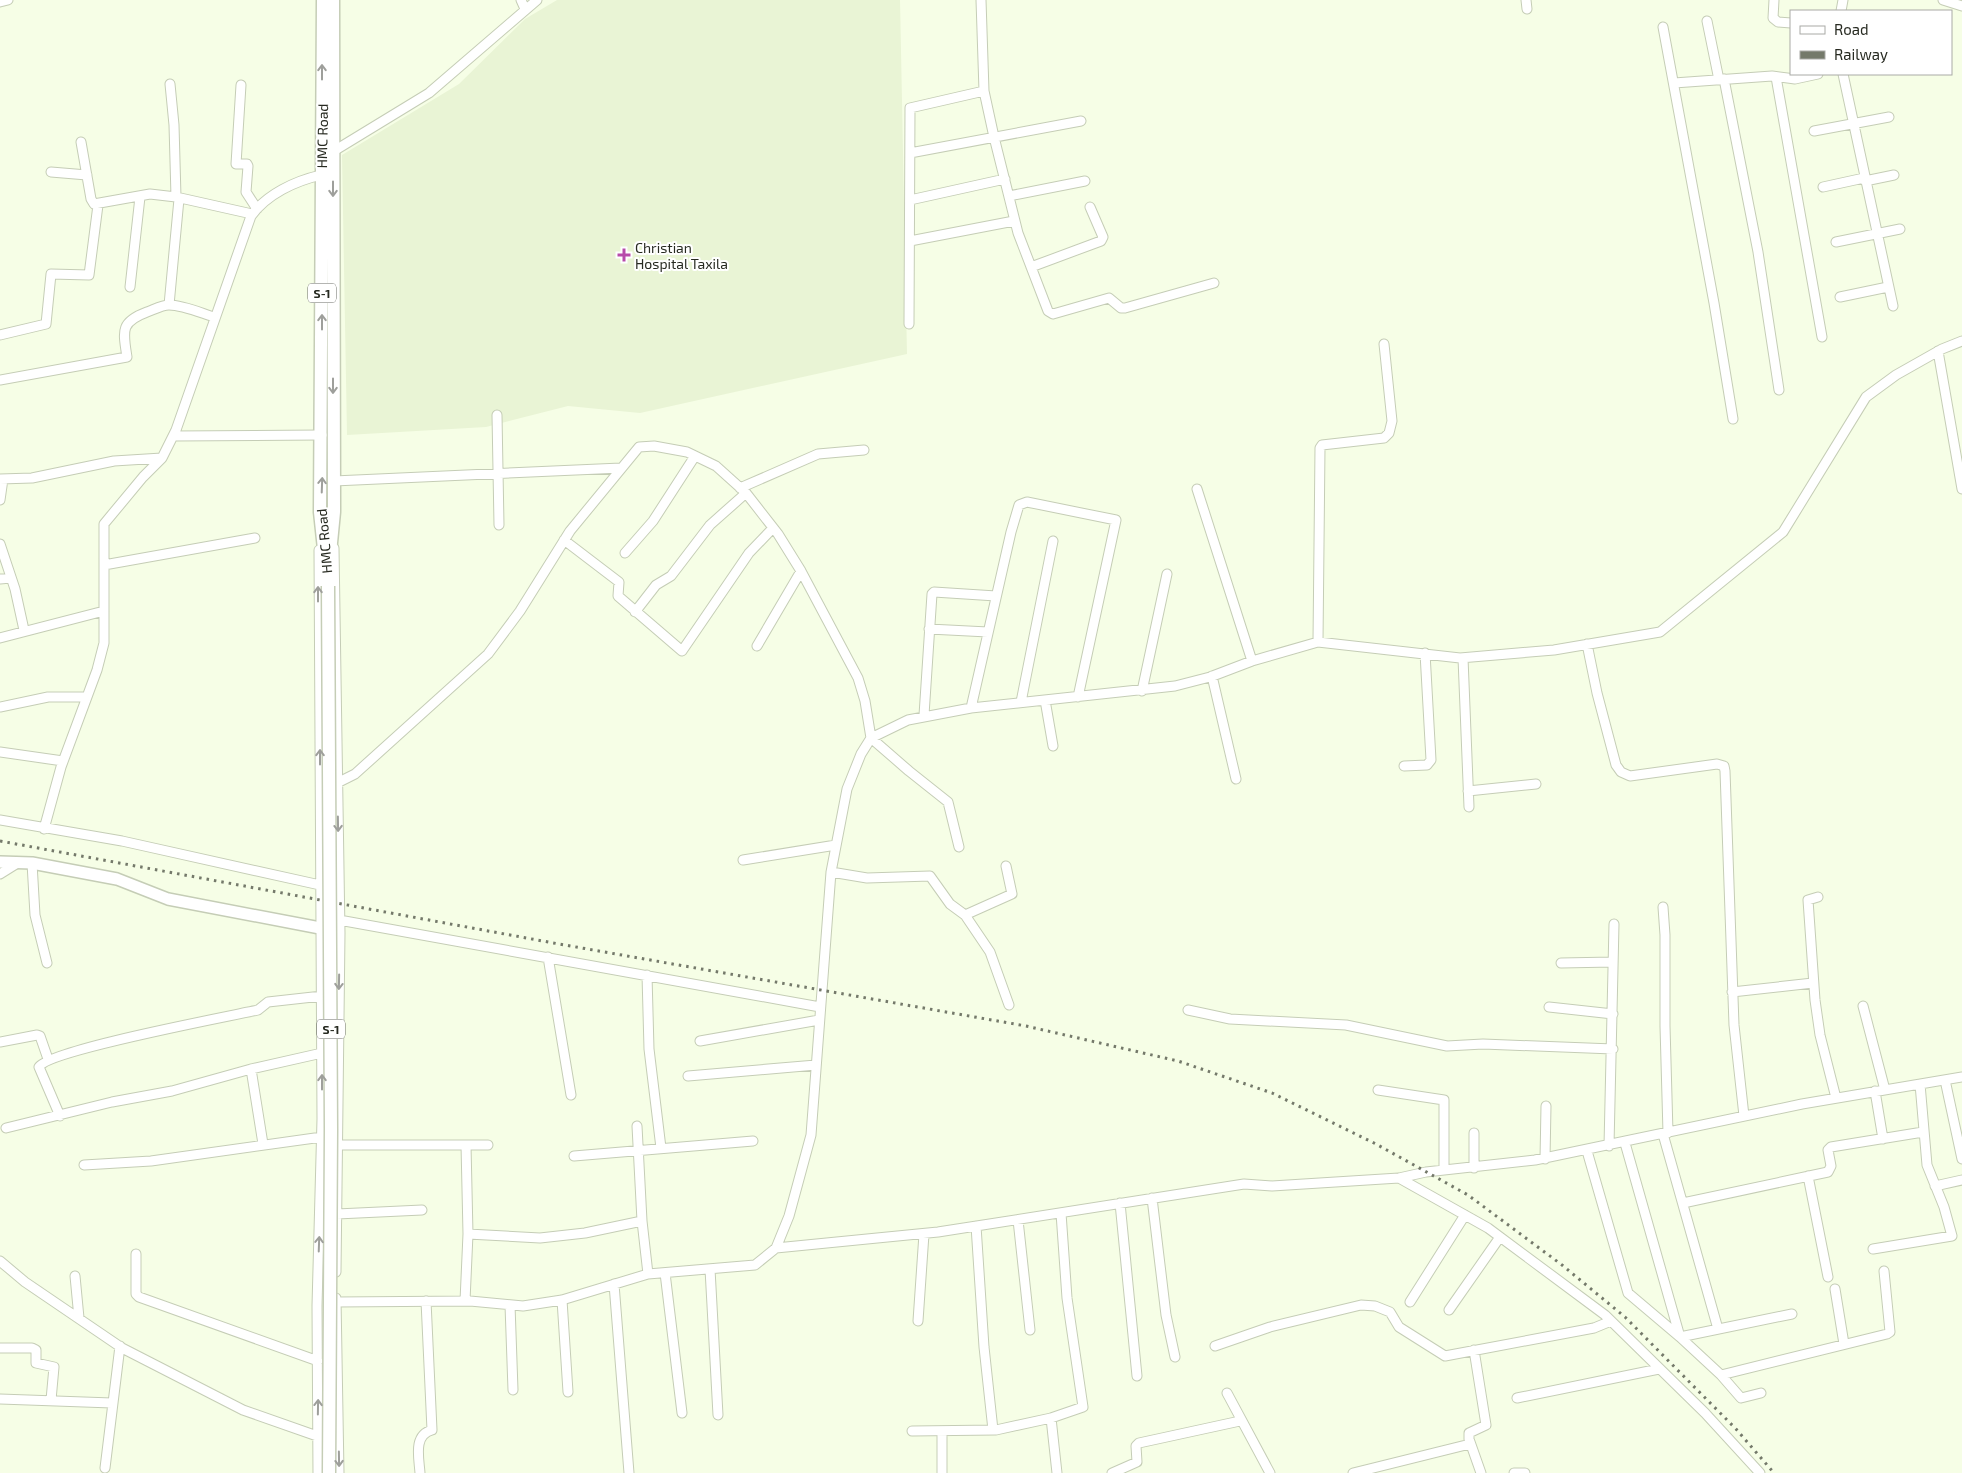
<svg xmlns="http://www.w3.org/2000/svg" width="1962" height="1473" font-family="'Exo 2',sans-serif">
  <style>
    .built { fill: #e9f4d5 }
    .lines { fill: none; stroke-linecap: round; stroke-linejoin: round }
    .street-casing { stroke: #c5cdb6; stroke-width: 11 }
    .secondary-casing { stroke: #c5cdb6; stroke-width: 14 }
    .primary-casing { stroke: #c5cdb6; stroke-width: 15 }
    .street { stroke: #fff; stroke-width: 9 }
    .secondary { stroke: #fff; stroke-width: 11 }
    .primary { stroke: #fff; stroke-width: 12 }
    .rail { stroke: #74796a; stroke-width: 3; stroke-dasharray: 2.5 5; stroke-linecap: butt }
    .primary-bridge-casing { stroke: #c5cdb6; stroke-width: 15; stroke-linecap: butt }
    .primary-bridge { stroke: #fff; stroke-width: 12 }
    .oneway { stroke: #9e9f9b }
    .poi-dot { fill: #b74baa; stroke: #fff; stroke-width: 2 }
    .labels { text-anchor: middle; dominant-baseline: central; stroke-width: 4; stroke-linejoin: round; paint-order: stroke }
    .shield { fill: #fff; stroke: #686a64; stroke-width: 1 }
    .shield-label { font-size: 12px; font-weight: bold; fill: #272a21 }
    .street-label { font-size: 14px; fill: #272a21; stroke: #fff }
    .poi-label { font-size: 14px; fill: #272a21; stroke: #fff; text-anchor: start }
  </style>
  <rect width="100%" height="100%" fill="#f6fee6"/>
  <path class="built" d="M557 0H900L907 354 640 413 568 406 486 427 347 435 342 155 459 84 525 19Z"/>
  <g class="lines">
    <defs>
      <path id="street" d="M521 0 525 9
        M981 0 984 91 994 137 1018 233 1048 311 1053 314 1109 298 1121 308H1125L1214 283
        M1526 0 1527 9
        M1774 0 1773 18 1778 22 1791 23
        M1943 0 1962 6
        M0 2 8 0
        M1841 11 1843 0
        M1707 21 1719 80
        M1663 27 1714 303 1733 419
        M1843 74 1893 306
        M1776 77 1822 337
        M1724 79 1758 252 1779 390
        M1674 83 1772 76 1795 79 1818 74
        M170 84 174 125 176 197
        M241 85 236 164H247L248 166 246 192 257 209
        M1814 131 1889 117
        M81 142 91 199 94 204 150 194 176 197 252 214
        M910 153 1081 121
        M329 154 429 93 537 0
        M51 172 87 175
        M1865 181 1894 175
        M1823 187 1864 178
        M1009 196 1085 181
        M910 200 1005 179
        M910 241 1014 221
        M1836 242 1900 229
        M1031 267 1101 241 1103 237 1090 207
        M130 287 140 197
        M1840 297 1888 287
        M169 305 179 199
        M909 324 910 108 984 91
        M0 335 46 324 51 274 89 275 98 205
        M1938 351 1962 489
        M0 380 127 357C123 331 120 322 147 312 153 310 162 305 169 305 183 305 201 313 214 317
        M497 415 499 525
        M173 436 322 435
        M0 479 32 478 114 461 162 458
        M334 481 621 468
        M740 488 818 454 864 450
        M1197 489 1252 661
        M0 500 3 479
        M564 540 619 582 618 596 682 651 749 553 773 528
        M0 544 15 589 24 630
        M334 548 340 933 336 1272
        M625 553 653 521 695 456
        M104 565 255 538
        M0 579 11 578
        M635 612 656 585 671 576 710 525 746 493
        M929 629 988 632
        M0 638 104 611
        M1318 642 1320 448 1322 445 1384 438 1389 433 1392 421 1384 344
        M1587 644 1597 693 1616 765 1621 772 1630 776 1717 764 1724 766 1725 771 1734 1025 1744 1116
        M757 646 801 571
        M1463 658 1469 807
        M1212 676 1236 779
        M1142 691 1167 574
        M1045 700 1053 746
        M1021 702 1053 541
        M0 707 48 697H87
        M971 708 1011 532 1019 505 1027 502 1116 520 1078 697
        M924 715 932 594 934 592 996 596
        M0 752 63 761
        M1404 766 1427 765 1431 760 1425 653
        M337 783 355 774 488 654 520 611 570 531 639 447 654 446 687 452 716 466 746 493 778 534 801 571 858 678 865 701 871 738 909 771 948 802 959 847
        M1468 791 1536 784
        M0 820 122 841 320 885
        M44 829 61 767 97 670 104 643V524L143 477 162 458 176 430 251 216C267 194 295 181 321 175
        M743 860 836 845
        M32 863 35 915 47 963
        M831 872 867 878 930 876 950 904 965 915 990 952 1009 1005
        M0 874 16 864
        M1818 897 1808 900 1815 1000 1820 1035 1836 1098
        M1663 907 1665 935V1026L1668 1133
        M965 915 1012 894 1006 866
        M339 920 820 1007
        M548 957 571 1095
        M1561 963 1613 962
        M647 975 649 1049 661 1148
        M1732 992 1813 983
        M1863 1006 1885 1090
        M1549 1007 1613 1014
        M1188 1010 1230 1019 1346 1025 1447 1046 1483 1044 1613 1049
        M700 1041 819 1020
        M0 1042 37 1035 40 1036 48 1059
        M251 1069 263 1144
        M688 1076 816 1065
        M1945 1080 1962 1159
        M1378 1090 1444 1100V1170
        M1875 1091 1883 1139
        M60 1116 39 1067C49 1050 227 1017 258 1010L268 1002 322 996
        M637 1126 642 1221 648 1274
        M6 1128 112 1102 172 1091 251 1069 322 1053
        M1663 1134 1718 1329
        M1625 1143 1680 1337 1721 1375 1741 1398 1761 1393
        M338 1145H488
        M1609 1146 1614 924
        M1587 1151 1628 1293 1680 1337 1792 1314
        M574 1156 753 1141
        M1545 1159 1546 1106
        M84 1165 151 1161 322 1137
        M1474 1168V1133
        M1808 1176 1828 1277
        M1399 1178 1488 1228 1605 1315 1705 1413 1760 1473
        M1935 1186 1962 1180
        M1152 1198 1166 1315 1175 1357
        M1120 1203 1137 1376
        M1683 1203 1828 1172 1831 1166 1828 1150 1831 1147 1923 1132
        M337 1214 422 1210
        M1018 1220 1030 1330
        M976 1226 984 1347 993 1430
        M468 1234 540 1238 585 1233 642 1221
        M776 1248 789 1216 811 1135 831 872 847 789 861 754 871 738 908 720 971 708 1175 686 1210 677 1252 661 1318 642 1460 658 1554 650 1660 632 1783 532 1866 397 1896 375 1942 349 1962 341
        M1873 1249 1952 1236 1944 1207 1927 1165 1920 1084
        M136 1254V1294L139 1297 318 1361
        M0 1261 25 1282 122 1348 243 1410 317 1436
        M710 1269 718 1415
        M665 1273 682 1413
        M75 1276 79 1318
        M614 1284 629 1473
        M1835 1289 1844 1344
        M336 1298 339 1473
        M562 1300 568 1392
        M465 1301 468 1234 466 1145
        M336 1302 470 1301 523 1306 562 1300 648 1274 755 1265 776 1248 938 1232 1244 1184 1272 1186 1399 1178 1426 1172 1535 1160 1802 1104 1962 1077
        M1410 1302 1465 1215
        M510 1305 513 1390
        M1449 1310 1500 1237
        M918 1321 924 1234
        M1215 1346 1270 1327 1361 1305 1375 1306 1390 1312 1399 1327 1445 1356 1594 1328 1611 1321
        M0 1348H32L36 1350V1363L54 1367 51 1400
        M1474 1350 1486 1425 1469 1433V1439L1481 1473
        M1721 1375 1887 1334 1890 1332 1884 1271
        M1227 1393 1270 1473
        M1517 1398 1659 1369
        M0 1399 112 1403
        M1051 1418 1057 1473
        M912 1431 996 1430 1051 1418 1083 1407 1067 1298 1061 1213
        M105 1468 120 1346
        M318 1473 317 1306 322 1119 319 550
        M420 1473C419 1458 413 1435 432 1430L426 1301
        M942 1473V1432
        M1112 1473 1137 1462 1136 1446 1139 1443 1240 1421
        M1353 1473 1470 1444
        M1514 1473H1525"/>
      <path id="secondary" d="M0 862 32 863 117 879 168 899 320 928"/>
      <path id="primary" d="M323 0 320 512 328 586
        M330 553 334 512 333 0"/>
    </defs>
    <use href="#street" class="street-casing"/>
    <use href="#secondary" class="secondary-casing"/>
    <use href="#primary" class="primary-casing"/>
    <use href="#street" class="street"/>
    <use href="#secondary" class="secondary"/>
    <use href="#primary" class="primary"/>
    <path class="rail" d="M0 841 559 944 1026 1026 1178 1061 1272 1093 1376 1144 1468 1195 1562 1265 1625 1317 1736 1429 1774 1473"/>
    <defs>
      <path id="primary-bridge" d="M328 586 331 1129 329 1473"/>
    </defs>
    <use href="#primary-bridge" class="primary-bridge-casing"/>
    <use href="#primary-bridge" class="primary-bridge"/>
  </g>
  <defs><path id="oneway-shaft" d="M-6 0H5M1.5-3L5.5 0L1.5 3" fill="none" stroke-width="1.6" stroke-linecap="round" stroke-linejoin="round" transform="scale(1.25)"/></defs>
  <g class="oneway">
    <use href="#oneway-shaft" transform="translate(322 72) rotate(-90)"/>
    <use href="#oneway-shaft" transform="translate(333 189) rotate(90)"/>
    <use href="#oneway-shaft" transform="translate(322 322) rotate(-90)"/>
    <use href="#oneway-shaft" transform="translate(333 386) rotate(90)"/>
    <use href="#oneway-shaft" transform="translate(322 485) rotate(-88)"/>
    <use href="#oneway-shaft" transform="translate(318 594) rotate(-90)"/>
    <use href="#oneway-shaft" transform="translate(320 757) rotate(-90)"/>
    <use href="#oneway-shaft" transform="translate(338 824) rotate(89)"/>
    <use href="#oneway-shaft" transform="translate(339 982) rotate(91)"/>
    <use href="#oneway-shaft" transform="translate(322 1082) rotate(-90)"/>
    <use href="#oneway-shaft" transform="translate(319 1244) rotate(-88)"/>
    <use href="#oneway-shaft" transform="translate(318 1407) rotate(-89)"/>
    <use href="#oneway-shaft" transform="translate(339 1459) rotate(89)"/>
  </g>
  <path class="poi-dot" d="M621.5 247.5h5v5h5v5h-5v5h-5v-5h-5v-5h5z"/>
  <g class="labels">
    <g class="shield">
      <rect x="308" y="283.5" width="28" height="19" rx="4"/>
      <rect x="317" y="1019.5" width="28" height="19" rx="4"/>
    </g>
    <g class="shield-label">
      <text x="322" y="293">S-1</text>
      <text x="331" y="1029">S-1</text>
    </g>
    <g class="street-label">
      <text transform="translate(322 136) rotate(-89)">HMC Road</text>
      <text transform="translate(324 541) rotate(-95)">HMC Road</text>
    </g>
    <g class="poi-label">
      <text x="635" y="247">Christian<tspan x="635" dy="16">Hospital Taxila</tspan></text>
    </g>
  </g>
  <rect x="1790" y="10" width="162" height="65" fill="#ffffff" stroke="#a9aaa6"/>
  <rect x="1800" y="26" width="25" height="8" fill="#ffffff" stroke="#a9aaa6"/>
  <text x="1834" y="35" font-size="15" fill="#272a21">Road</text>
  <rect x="1800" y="51" width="25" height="8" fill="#74796a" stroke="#a9aaa6"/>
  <text x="1834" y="60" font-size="15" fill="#272a21">Railway</text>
</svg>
